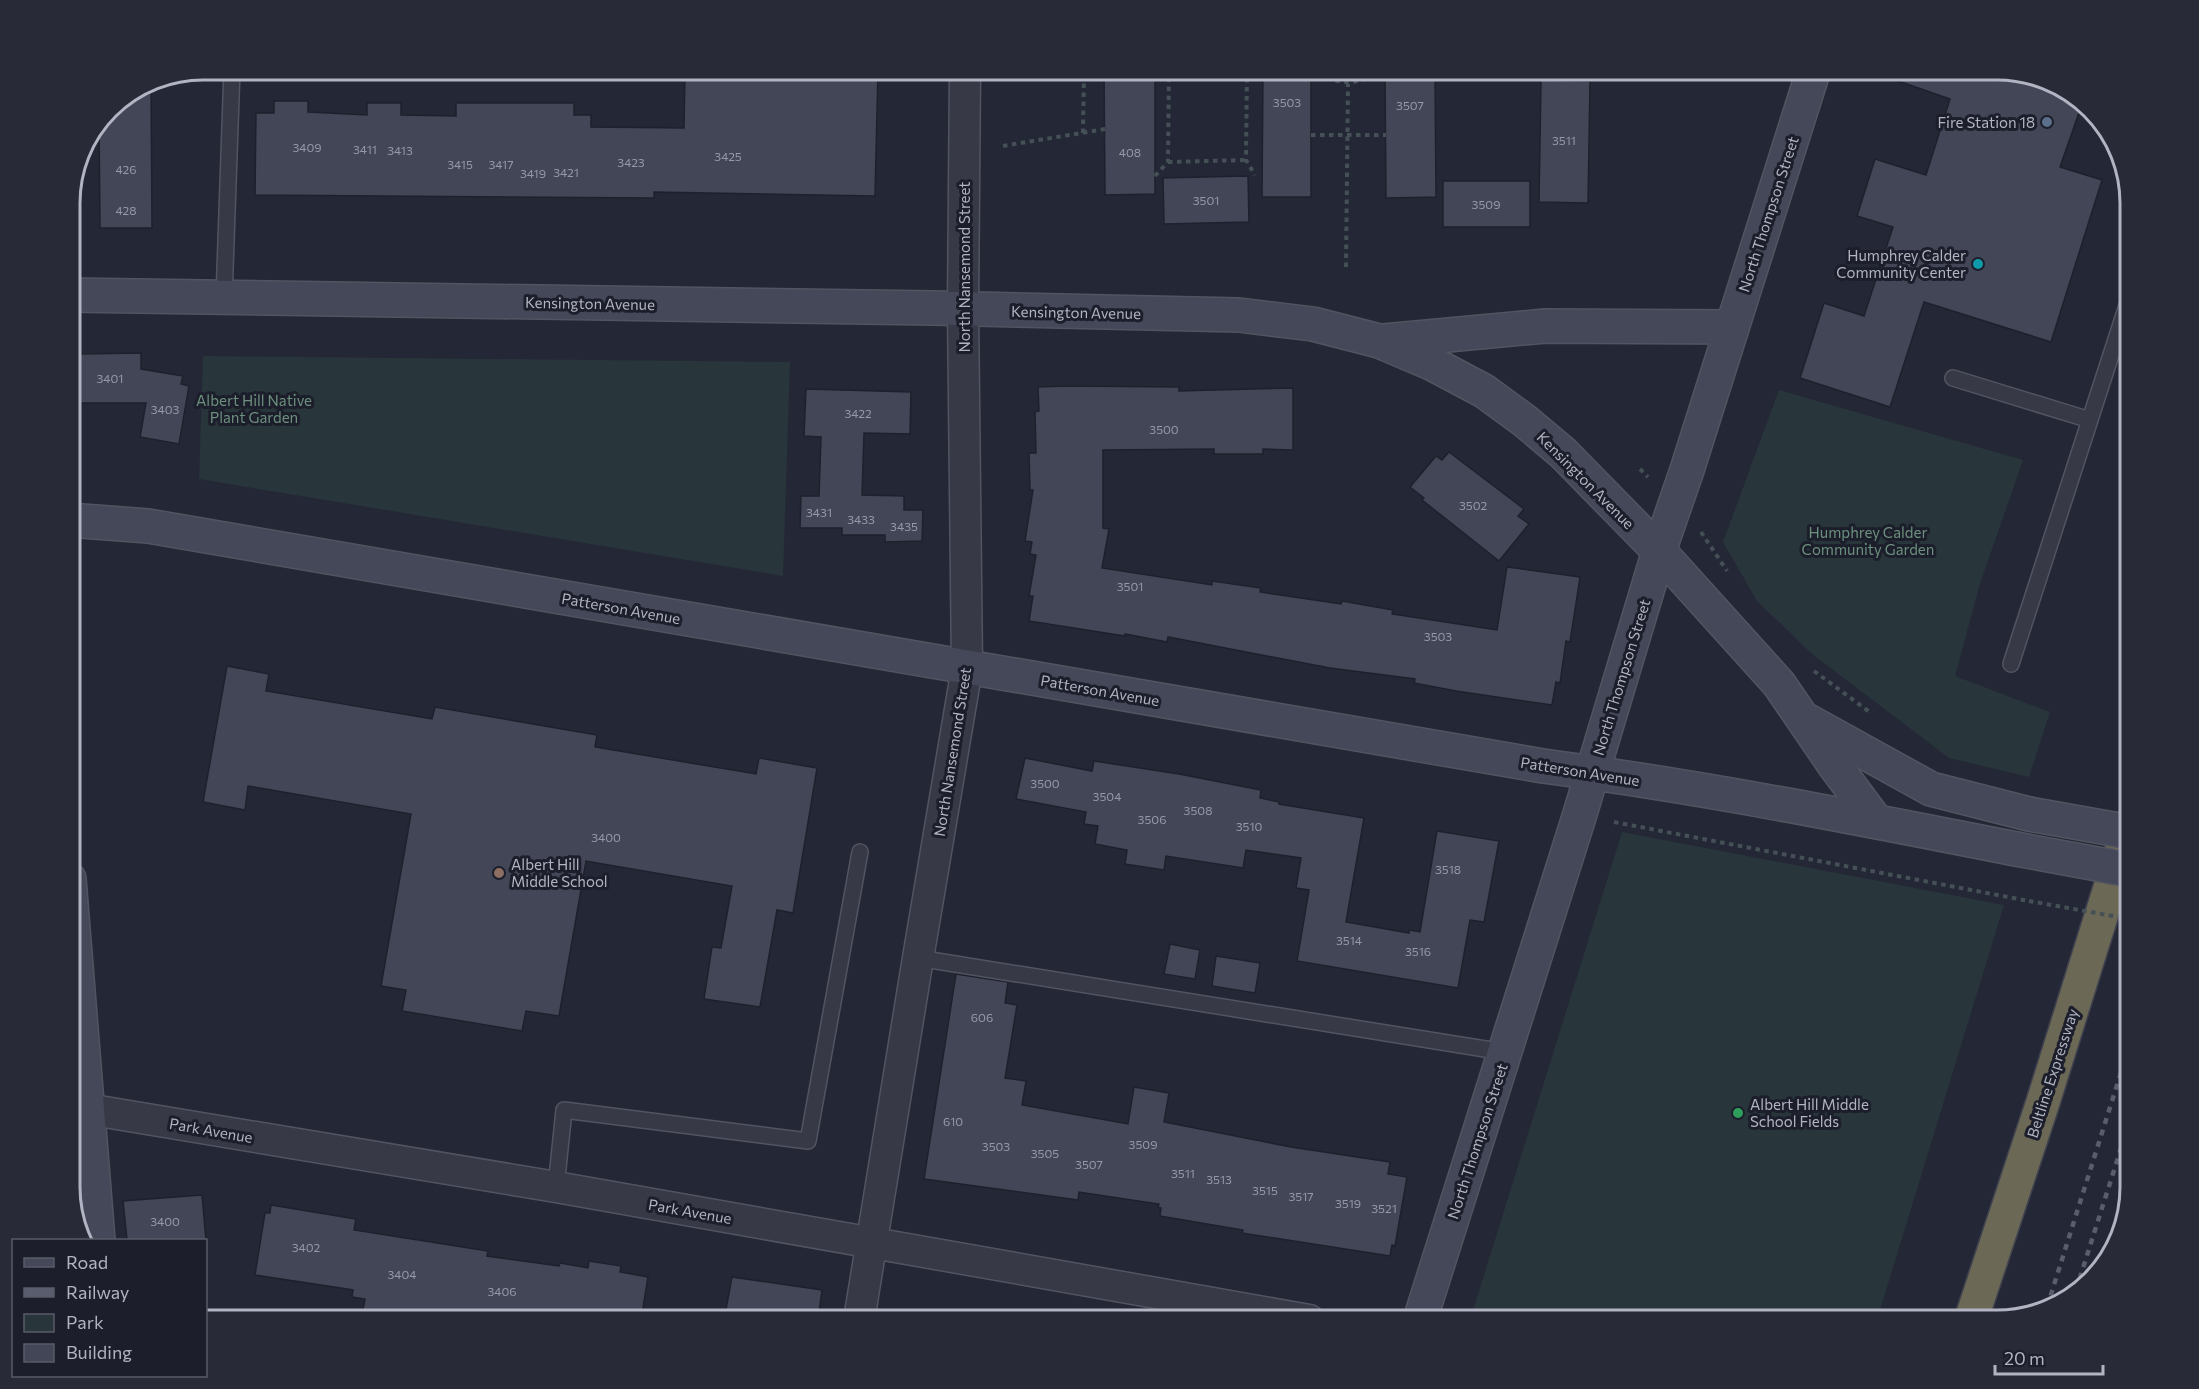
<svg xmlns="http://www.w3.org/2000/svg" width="2199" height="1389" font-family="Commissioner,sans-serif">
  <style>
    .green { fill: #28353a }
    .building { fill: #434657; stroke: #1e212d; stroke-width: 1.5 }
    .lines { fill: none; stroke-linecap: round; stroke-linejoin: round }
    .lane-casing { stroke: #525461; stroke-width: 18 }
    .street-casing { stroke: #525461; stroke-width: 33 }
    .secondary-casing { stroke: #525461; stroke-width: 36 }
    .highway-casing { stroke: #3f414e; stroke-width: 36 }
    .path { stroke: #455056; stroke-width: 4; stroke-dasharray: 4.5 4.5; stroke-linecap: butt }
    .lane { stroke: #373946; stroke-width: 15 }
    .street { stroke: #373946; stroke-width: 30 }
    .secondary { stroke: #454859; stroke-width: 33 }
    .highway { stroke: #6b6855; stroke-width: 33 }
    .rail { stroke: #595d6d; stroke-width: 4.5; stroke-dasharray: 6 6; stroke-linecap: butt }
    .secondary-bridge-casing { stroke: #525461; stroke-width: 36; stroke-linecap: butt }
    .path-bridge { stroke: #455056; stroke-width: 4; stroke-dasharray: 4.5 4.5; stroke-linecap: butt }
    .secondary-bridge { stroke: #454859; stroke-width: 33 }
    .service-dot { fill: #5c6f8a; stroke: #1c1f2b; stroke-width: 2 }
    .culture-dot { fill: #0f9aa8; stroke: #1c1f2b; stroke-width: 2 }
    .education-dot { fill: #8d6e63; stroke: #1c1f2b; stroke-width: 2 }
    .leisure-dot { fill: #2e9e5b; stroke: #1c1f2b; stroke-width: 2 }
    .labels { text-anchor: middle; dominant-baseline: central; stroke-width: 6; stroke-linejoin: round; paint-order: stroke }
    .number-label { font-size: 12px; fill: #9698a8 }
    .poi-label { font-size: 15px; fill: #b2b4c3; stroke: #1c1f2b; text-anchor: end }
    .street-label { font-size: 15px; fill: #b2b4c3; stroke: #1c1f2b }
    .park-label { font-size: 15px; fill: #6c907d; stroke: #1c1f2b }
    .rim { fill: none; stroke: #b2b4c3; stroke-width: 3 }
  </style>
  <rect width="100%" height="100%" fill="#242736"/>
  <path class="green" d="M203 356 790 362 783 576 199 479Z
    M1779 390 2023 460 1980 584 1955 676 2050 712 2029 777 1949 758 1812 654 1757 601 1723 542Z
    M1622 832 2004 905 1877 1320H1470Z"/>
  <path class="building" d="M685 69H878L875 196 654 192V198L255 195 256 113H274V101H308V112L367 115V103H401V115L456 116V103H574V115H591V127L684 128Z
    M1263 69H1311V197H1262Z
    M1879 69H1996L2070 91 2082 104 2060 167 2102 180 2051 342 1924 302 1890 407 1800 378 1824 303 1864 316 1893 227 1857 216 1875 159 1926 175 1950 99 1878 74Z
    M1104 70H1155V194L1105 195Z
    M1435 73 1436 197 1386 198 1385 74Z
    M151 79 152 228H100L99 120 108 108Z
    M1541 80 1590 81 1588 203 1539 202Z
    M1248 176 1249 222 1164 224 1163 178Z
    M1443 181H1530V227H1443Z
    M141 353V369L183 376 181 384 189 386 179 444 140 437 146 403H79V354Z
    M1066 386 1179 387V391L1293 388V450L1263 449V454H1214V449L1103 450V528L1109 529 1102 568 1212 585V581L1261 588 1260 592 1341 604 1342 601 1393 610 1392 614 1497 630 1507 567 1580 577 1570 642 1566 641 1560 683 1556 682 1552 705 1456 691 1414 683 1415 679 1330 668 1168 637 1167 642 1125 634V636L1029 621 1033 596H1029L1036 555 1030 554 1032 542 1025 541 1033 490H1030L1029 453H1036L1035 412 1039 411 1038 387Z
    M806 389 911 392 910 434 864 433 862 495 904 496V510H923L922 541 885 542V535H842V528H800L801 496H819L821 437 804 436Z
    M1449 452 1524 509 1518 516 1529 524 1499 561 1422 500 1424 498 1410 487 1436 456 1442 460Z
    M227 666 269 674 266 691 432 719 435 707 597 735 595 747 756 774 759 758 817 768 793 913 777 910 760 1007 704 999 712 947 721 948 732 886 586 861 559 1016 526 1011 522 1031 402 1011 406 990 381 986 411 814 248 786 245 810 203 802Z
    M1025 758 1092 771 1094 761 1179 774 1261 790 1260 798 1279 802V804L1364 818 1346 922 1409 933V930L1420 932 1437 831 1499 841 1484 922 1470 920 1458 988 1297 961 1309 890 1296 888 1301 858 1246 850 1243 868 1166 856 1164 870 1125 864 1127 850 1095 844 1098 826 1084 824 1086 812 1016 799Z
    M1170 944 1200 950 1195 979 1164 974Z
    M1216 956 1260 963 1255 993 1212 986Z
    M956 974 1008 982 1005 1003 1017 1005 1005 1078 1026 1081 1022 1105 1128 1124 1134 1087 1169 1093 1164 1122 1291 1147 1390 1162 1388 1174 1407 1177 1395 1246 1392 1245 1390 1256 1242 1233 1243 1230 1160 1216 1161 1208 1158 1207 1159 1204 1079 1192 1078 1200 924 1179Z
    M202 1195 206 1240H127L123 1201Z
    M271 1205 356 1219 354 1230 488 1251 487 1256 559 1266 560 1263 588 1268 589 1261 621 1266 620 1272 648 1277 641 1320H361L365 1299 352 1297 353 1290 255 1275 265 1213H270Z
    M732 1277 822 1290 818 1320H724Z"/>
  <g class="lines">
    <defs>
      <path id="lane" d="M224 298 232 69
        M1953 378 2090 420
        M2011 664 2130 296
        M918 958 1504 1052
        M556 1187 564 1110 808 1141 860 852"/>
      <path id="street" d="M69 1108 87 1109 556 1187 1309 1320
        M859 1320 918 958 967 668 963 309 965 69"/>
      <path id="secondary" d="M69 295 934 308 1239 315 1313 324 1379 341 1433 364 1484 391 1525 421 1563 453 1659 551 1779 684 1835 766 1876 821
        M1384 341 1545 326 1732 327
        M69 520 148 526 1543 766C1702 787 1859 818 2016 849
        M1808 721 1931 789 2029 814
        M69 879 98 1240
        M1420 1320 1579 817 1659 551 1687 470 1814 69"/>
      <path id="highway" d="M1971 1320 2043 1102 2130 824"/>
    </defs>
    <use href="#lane" class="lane-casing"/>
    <use href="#street" class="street-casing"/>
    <use href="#secondary" class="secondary-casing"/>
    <use href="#highway" class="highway-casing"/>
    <path class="path" d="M1247 69 1246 160 1255 175
      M1311 69C1334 85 1359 88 1381 69
      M1001 73H1104
      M1083 133 1084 69
      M1311 135H1386
      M1003 146 1105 129
      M1168 162 1246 160
      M1155 176 1168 162 1169 69
      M1346 267 1348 84
      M1640 469 1648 477
      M1701 532 1727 571
      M1814 671 1871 713
      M1614 822 2029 901"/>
    <use href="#lane" class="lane"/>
    <use href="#street" class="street"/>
    <use href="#secondary" class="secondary"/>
    <use href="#highway" class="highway"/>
    <path class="rail" d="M2076 1290 2130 1120
      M2047 1307 2130 1044"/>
    <defs>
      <path id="secondary-bridge" d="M2029 814 2130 832
        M2016 849 2130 870"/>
    </defs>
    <use href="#secondary-bridge" class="secondary-bridge-casing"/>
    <path class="path-bridge" d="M2029 901 2130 919"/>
    <use href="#secondary-bridge" class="secondary-bridge"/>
  </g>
  <circle class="service-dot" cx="2047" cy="122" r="6"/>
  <circle class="culture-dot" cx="1978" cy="264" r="6"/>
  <circle class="education-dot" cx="499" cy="873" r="6"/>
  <circle class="leisure-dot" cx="1738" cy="1113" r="6"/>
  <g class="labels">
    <g class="number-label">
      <text x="1287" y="102">3503</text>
      <text x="1410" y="105">3507</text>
      <text x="1564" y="140">3511</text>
      <text x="307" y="147">3409</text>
      <text x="365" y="149">3411</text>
      <text x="400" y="150">3413</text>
      <text x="1130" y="152">408</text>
      <text x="728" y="156">3425</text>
      <text x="631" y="162">3423</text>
      <text x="460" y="164">3415</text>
      <text x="501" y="164">3417</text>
      <text x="126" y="169">426</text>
      <text x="566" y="172">3421</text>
      <text x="533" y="173">3419</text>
      <text x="1206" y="200">3501</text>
      <text x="1486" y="204">3509</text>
      <text x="126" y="210">428</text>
      <text x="110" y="378">3401</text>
      <text x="165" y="409">3403</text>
      <text x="858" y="413">3422</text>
      <text x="1164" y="429">3500</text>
      <text x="1473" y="505">3502</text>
      <text x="819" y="512">3431</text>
      <text x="861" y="519">3433</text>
      <text x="904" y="526">3435</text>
      <text x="1130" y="586">3501</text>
      <text x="1438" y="636">3503</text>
      <text x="1045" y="783">3500</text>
      <text x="1107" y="796">3504</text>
      <text x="1198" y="810">3508</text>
      <text x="1152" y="819">3506</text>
      <text x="1249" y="826">3510</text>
      <text x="606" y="837">3400</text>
      <text x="1448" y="869">3518</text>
      <text x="1349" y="940">3514</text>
      <text x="1418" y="951">3516</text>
      <text x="982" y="1017">606</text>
      <text x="953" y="1121">610</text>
      <text x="1143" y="1144">3509</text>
      <text x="996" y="1146">3503</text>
      <text x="1045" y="1153">3505</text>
      <text x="1089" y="1164">3507</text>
      <text x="1183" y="1173">3511</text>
      <text x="1219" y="1179">3513</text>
      <text x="1265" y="1190">3515</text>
      <text x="1301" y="1196">3517</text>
      <text x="1348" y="1203">3519</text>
      <text x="1384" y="1208">3521</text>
      <text x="165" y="1221">3400</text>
      <text x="306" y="1247">3402</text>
      <text x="402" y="1274">3404</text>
      <text x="502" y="1291">3406</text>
    </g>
    <g class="poi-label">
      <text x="2035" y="122">Fire Station 18</text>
      <text x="1966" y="255">Humphrey Calder<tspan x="1966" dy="17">Community Center</tspan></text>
      <text x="511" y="864" text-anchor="start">Albert Hill<tspan x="511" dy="17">Middle School</tspan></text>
      <text x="1750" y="1104" text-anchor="start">Albert Hill Middle<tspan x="1750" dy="17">School Fields</tspan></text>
    </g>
    <g class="street-label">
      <text transform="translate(1768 214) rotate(-72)">North Thompson Street</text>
      <text transform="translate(964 267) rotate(-90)">North Nansemond Street</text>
      <text transform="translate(590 303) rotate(1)">Kensington Avenue</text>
      <text transform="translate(1076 312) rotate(1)">Kensington Avenue</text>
      <text transform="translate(1586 480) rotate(45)">Kensington Avenue</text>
      <text transform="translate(621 608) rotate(10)">Patterson Avenue</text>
      <text transform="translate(1621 677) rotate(-73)">North Thompson Street</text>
      <text transform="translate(1100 690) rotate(10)">Patterson Avenue</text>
      <text transform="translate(952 752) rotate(-81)">North Nansemond Street</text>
      <text transform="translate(1580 771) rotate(9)">Patterson Avenue</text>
      <text transform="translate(2052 1073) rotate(-72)">Beltline Expressway</text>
      <text transform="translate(211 1130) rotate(10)">Park Avenue</text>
      <text transform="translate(1477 1141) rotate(-72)">North Thompson Street</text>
      <text transform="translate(690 1211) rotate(10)">Park Avenue</text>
    </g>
    <g class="park-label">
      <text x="254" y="400">Albert Hill Native<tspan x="254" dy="17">Plant Garden</tspan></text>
      <text x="1868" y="532">Humphrey Calder<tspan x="1868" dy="17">Community Garden</tspan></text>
    </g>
  </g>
  <path d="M0 0H2199V1389H0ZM203 80H1997A123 123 0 0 1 2120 203V1187A123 123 0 0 1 1997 1310H203A123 123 0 0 1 80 1187V203A123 123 0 0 1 203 80Z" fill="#282b37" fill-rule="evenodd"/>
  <path class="rim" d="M203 80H1997A123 123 0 0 1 2120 203V1187A123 123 0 0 1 1997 1310H203A123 123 0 0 1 80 1187V203A123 123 0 0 1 203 80Z"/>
  <rect x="12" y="1239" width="195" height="138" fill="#1c1f2b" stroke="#585b68" stroke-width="1.5"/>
  <rect x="24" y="1258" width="30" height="9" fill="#454859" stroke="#585b68" stroke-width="1.5"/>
  <text x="66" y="1269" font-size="18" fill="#b2b4c3">Road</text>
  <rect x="24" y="1288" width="30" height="9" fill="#595d6d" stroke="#585b68" stroke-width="1.5"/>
  <text x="66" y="1299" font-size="18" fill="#b2b4c3">Railway</text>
  <rect x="24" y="1314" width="30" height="18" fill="#28353a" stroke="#585b68" stroke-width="1.5"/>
  <text x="66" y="1329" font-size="18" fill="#b2b4c3">Park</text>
  <rect x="24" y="1344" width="30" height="18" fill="#434657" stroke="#585b68" stroke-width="1.5"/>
  <text x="66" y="1359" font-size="18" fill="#b2b4c3">Building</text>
  <path d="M1995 1365v9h108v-9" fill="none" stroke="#b2b4c3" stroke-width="3"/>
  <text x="2004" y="1365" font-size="18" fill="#b2b4c3" stroke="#1c1f2b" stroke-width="4.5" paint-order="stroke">20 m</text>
</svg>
